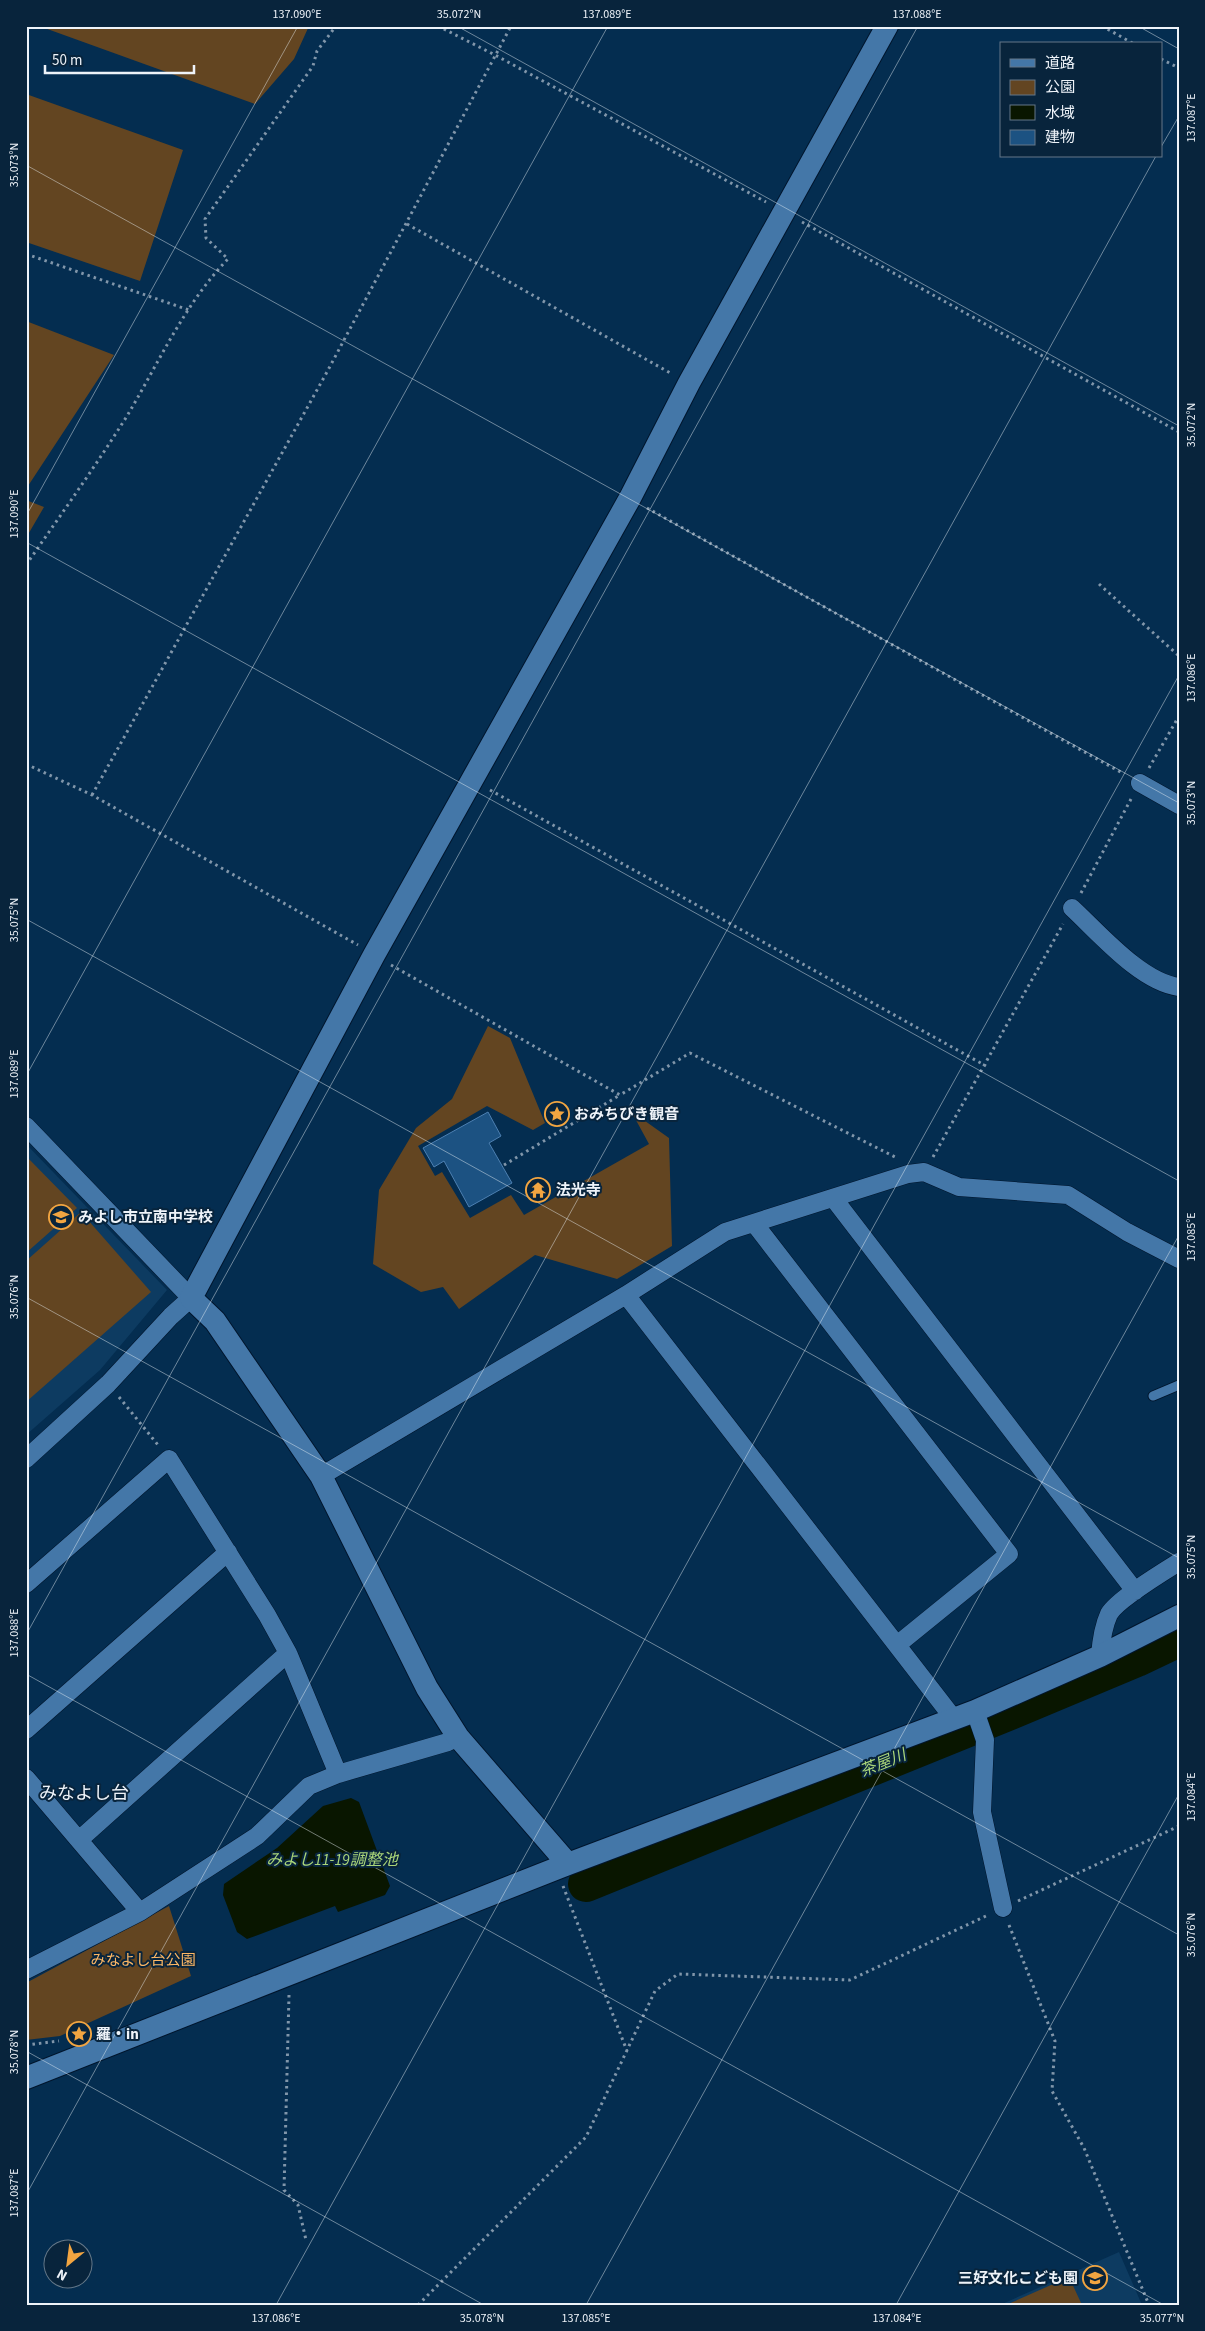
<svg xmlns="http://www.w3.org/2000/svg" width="1205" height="2331" font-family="'Source Sans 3','Noto Sans JP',sans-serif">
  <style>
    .built { fill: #0d3b61 }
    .green { fill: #634521 }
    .water { fill: #091600 }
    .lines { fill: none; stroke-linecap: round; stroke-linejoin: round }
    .river { stroke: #091600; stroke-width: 36 }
    .building { fill: #1c5282; stroke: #4d80b2 }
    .service-casing { stroke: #00152c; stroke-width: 11 }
    .minor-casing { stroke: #00152c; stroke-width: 19 }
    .tertiary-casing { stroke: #00152c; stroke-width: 24 }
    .path { stroke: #8196aa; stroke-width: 3; stroke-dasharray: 2.5 4; stroke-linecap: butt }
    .service { stroke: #4477a8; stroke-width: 9 }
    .minor { stroke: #4477a8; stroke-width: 18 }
    .tertiary { stroke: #4477a8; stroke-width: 22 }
    .ticks { fill: none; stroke: #eef3f9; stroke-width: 1; stroke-opacity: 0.45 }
    .labels { text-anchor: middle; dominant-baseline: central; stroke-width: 4; stroke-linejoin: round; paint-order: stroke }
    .poi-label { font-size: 15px; font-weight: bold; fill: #eef3f9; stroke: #08243c; text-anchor: start }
    .park-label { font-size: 15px; fill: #fcb765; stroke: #08243c }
    .water-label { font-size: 16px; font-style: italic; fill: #aad579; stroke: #08243c }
    .quarter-label { font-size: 18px; fill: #eef3f9; stroke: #08243c }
    .neatline { fill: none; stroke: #eef3f9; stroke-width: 2 }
    .ticks-label { font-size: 12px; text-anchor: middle; fill: #eef3f9 }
  </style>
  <rect width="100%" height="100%" fill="#042d50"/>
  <path class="built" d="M26 1144 167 1290 100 1370 26 1435Z
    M1119 2252 1142 2305H1000Z"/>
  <path class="green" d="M39 26H309L294 59 255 104Z
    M26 94 183 150 140 281 26 242Z
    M26 321 114 355 26 489Z
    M26 500 44 507 26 538Z
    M488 1026 510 1038 545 1123 533 1130 487 1106 418 1146 435 1176 442 1172 470 1218 511 1195 524 1215 649 1144 631 1111 669 1138 672 1246 617 1279 535 1255 459 1309 443 1287 421 1292 373 1264 379 1190 416 1128 452 1099Z
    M26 1156 77 1208 26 1253Z
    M81 1212 151 1292 26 1402V1261Z
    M169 1906 191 1976 60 2036 26 2040V1983Z
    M1069 2277 1082 2305H1006Z"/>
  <path class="water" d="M351 1798 359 1802 390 1886 385 1895 338 1912 335 1906 247 1939 237 1932 223 1895 224 1884 277 1848 323 1806Z"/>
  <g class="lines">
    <path class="river" d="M586 1884 1010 1712 1137 1659 1179 1639"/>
  </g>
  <path class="building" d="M488 1112 501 1136 489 1143 512 1183 469 1207 444 1161 434 1167 423 1148Z"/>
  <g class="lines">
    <defs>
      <path id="service" d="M1153 1396 1179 1385"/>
      <path id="minor" d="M1140 783 1179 805
        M1072 908C1100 934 1141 982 1179 987
        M26 1126 191 1298 171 1316 108 1384 26 1459
        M834 1199 1135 1591
        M754 1223 1009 1554 897 1645
        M626 1295 954 1719
        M321 1476 626 1295 725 1232 908 1174 924 1172 959 1187 1068 1195 1127 1232 1179 1259
        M26 1584 169 1459 267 1615 288 1653 338 1774 309 1786 257 1836 140 1912 26 1970
        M1100 1656C1101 1642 1103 1627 1109 1614 1117 1600 1163 1572 1179 1562
        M975 1711 985 1740 982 1812 1003 1908
        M26 1730 228 1552
        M338 1774 448 1742 458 1737
        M26 1778 140 1912
        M79 1840 288 1653"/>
      <path id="tertiary" d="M568 1864 458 1737 427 1688 321 1476 215 1321 191 1298 374 955 630 498 689 383 887 26
        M26 2078 568 1864 975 1711 1100 1656 1179 1616"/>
    </defs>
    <use href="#service" class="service-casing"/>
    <use href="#minor" class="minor-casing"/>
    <use href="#tertiary" class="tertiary-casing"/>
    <path class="path" d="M438 26 495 55 766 202
      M1102 26 1134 44
      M1161 59 1179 68
      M802 222 1179 432
      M407 224 672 374
      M26 254 189 310
      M647 508 1124 774
      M26 565C60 516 95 467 127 416 158 364 185 303 228 259L206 238 205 219 313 66 317 51 336 26
      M1099 584 1179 656
      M26 764 92 795 358 945
      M1149 768 1179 716
      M490 790 986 1066
      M92 795 327 372 511 26
      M1081 893 1131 799
      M391 965 620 1095 690 1053 897 1158
      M933 1157 1063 924
      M504 1165 620 1095
      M119 1397 158 1445
      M563 1886 627 2051
      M1018 1901 1179 1826
      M1009 1925 1055 2041 1052 2091 1084 2148 1149 2305
      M289 1995 284 2190 298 2205 306 2240
      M26 2045 59 2041
      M418 2305 586 2137 655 1991 678 1974 850 1980 988 1915"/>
    <use href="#service" class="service"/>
    <use href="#minor" class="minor"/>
    <use href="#tertiary" class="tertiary"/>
  </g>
  <path class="ticks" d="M457 26 1179 426M1138 26 1179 49M1161 147 1179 116M26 165 1179 803M26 516 298 26M26 542 1179 1181M26 919 1179 1558M26 1076 608 26M26 1297 1179 1935M26 1635 918 26M26 1674 1164 2305M26 2051 484 2305M26 2195 1156 156M276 2305 1179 675M586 2305 1179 1235M896 2305 1179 1794"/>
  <defs>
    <symbol id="sight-ring" viewBox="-11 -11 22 22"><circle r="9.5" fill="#08243c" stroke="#f2a541" stroke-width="1.5"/><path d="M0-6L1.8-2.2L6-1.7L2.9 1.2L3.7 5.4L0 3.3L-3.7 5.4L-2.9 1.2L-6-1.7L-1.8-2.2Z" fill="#f2a541"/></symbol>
    <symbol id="temple-ring" viewBox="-11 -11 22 22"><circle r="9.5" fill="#08243c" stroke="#f2a541" stroke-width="1.5"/><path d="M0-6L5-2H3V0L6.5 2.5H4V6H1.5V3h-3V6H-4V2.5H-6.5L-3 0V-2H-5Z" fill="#f2a541"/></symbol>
    <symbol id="school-ring" viewBox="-11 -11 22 22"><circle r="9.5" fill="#08243c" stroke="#f2a541" stroke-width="1.5"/><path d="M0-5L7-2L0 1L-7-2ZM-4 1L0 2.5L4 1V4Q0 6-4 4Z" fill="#f2a541"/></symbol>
  </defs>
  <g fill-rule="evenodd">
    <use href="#sight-ring" x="543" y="1100" width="28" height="28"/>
    <use href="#temple-ring" x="524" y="1176" width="28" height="28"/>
    <use href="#school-ring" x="47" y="1203" width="28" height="28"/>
    <use href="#sight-ring" x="65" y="2020" width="28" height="28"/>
    <use href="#school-ring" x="1081" y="2264" width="28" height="28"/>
  </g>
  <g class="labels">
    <g class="poi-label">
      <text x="574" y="1114">おみちびき観音</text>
      <text x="556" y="1190">法光寺</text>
      <text x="78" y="1217">みよし市立南中学校</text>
      <text x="96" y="2034">羅・in</text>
      <text x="1078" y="2278" text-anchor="end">三好文化こども園</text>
    </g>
    <g class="park-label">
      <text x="143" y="1960">みなよし台公園</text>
    </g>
    <g class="water-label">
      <text transform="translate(883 1763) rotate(-22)">茶屋川</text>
      <text x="332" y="1860">みよし11-19調整池</text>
    </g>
    <g class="quarter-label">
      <text x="84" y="1793">みなよし台</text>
    </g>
  </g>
  <rect width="1205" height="2331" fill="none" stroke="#08243c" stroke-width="55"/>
  <rect x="1000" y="42" width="162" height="115" fill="#08243c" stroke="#647788"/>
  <rect x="1010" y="59" width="25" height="8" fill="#4477a8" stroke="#647788"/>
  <text x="1045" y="68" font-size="15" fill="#eef3f9">道路</text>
  <rect x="1010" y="80" width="25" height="15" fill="#634521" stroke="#647788"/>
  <text x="1045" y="92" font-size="15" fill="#eef3f9">公園</text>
  <rect x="1010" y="105" width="25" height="15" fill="#091600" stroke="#647788"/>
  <text x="1045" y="118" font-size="15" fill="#eef3f9">水域</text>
  <rect x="1010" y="130" width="25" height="15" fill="#1c5282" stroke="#647788"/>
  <text x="1045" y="142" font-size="15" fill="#eef3f9">建物</text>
  <g transform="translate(68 2264) rotate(209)"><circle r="24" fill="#08243c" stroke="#647788"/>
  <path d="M0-4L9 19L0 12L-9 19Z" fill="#f2a541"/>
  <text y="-8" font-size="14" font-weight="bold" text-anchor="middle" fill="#eef3f9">N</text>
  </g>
  <path d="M45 65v8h149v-8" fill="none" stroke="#eef3f9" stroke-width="2.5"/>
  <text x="52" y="65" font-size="15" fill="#eef3f9" stroke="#08243c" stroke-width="4" paint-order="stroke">50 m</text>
  <rect x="28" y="28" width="1150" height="2276" class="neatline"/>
  <g class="ticks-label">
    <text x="297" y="18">137.090°E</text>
    <text x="459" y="18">35.072°N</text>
    <text x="607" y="18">137.089°E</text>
    <text x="917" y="18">137.088°E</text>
    <text transform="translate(1191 118) rotate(-90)" y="4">137.087°E</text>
    <text transform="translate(14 165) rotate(-90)" y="4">35.073°N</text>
    <text transform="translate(1191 425) rotate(-90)" y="4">35.072°N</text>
    <text transform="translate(14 514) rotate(-90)" y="4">137.090°E</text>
    <text transform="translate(1191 678) rotate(-90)" y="4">137.086°E</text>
    <text transform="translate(1191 803) rotate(-90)" y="4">35.073°N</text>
    <text transform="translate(14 920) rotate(-90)" y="4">35.075°N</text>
    <text transform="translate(14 1074) rotate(-90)" y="4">137.089°E</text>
    <text transform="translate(1191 1237) rotate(-90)" y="4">137.085°E</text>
    <text transform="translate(14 1297) rotate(-90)" y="4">35.076°N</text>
    <text transform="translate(1191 1557) rotate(-90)" y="4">35.075°N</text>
    <text transform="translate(14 1633) rotate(-90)" y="4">137.088°E</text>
    <text transform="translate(1191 1797) rotate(-90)" y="4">137.084°E</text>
    <text transform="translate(1191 1935) rotate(-90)" y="4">35.076°N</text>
    <text transform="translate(14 2052) rotate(-90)" y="4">35.078°N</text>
    <text transform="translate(14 2193) rotate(-90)" y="4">137.087°E</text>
    <text x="276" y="2322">137.086°E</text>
    <text x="482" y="2322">35.078°N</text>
    <text x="586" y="2322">137.085°E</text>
    <text x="897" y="2322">137.084°E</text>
    <text x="1162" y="2322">35.077°N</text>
  </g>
</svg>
